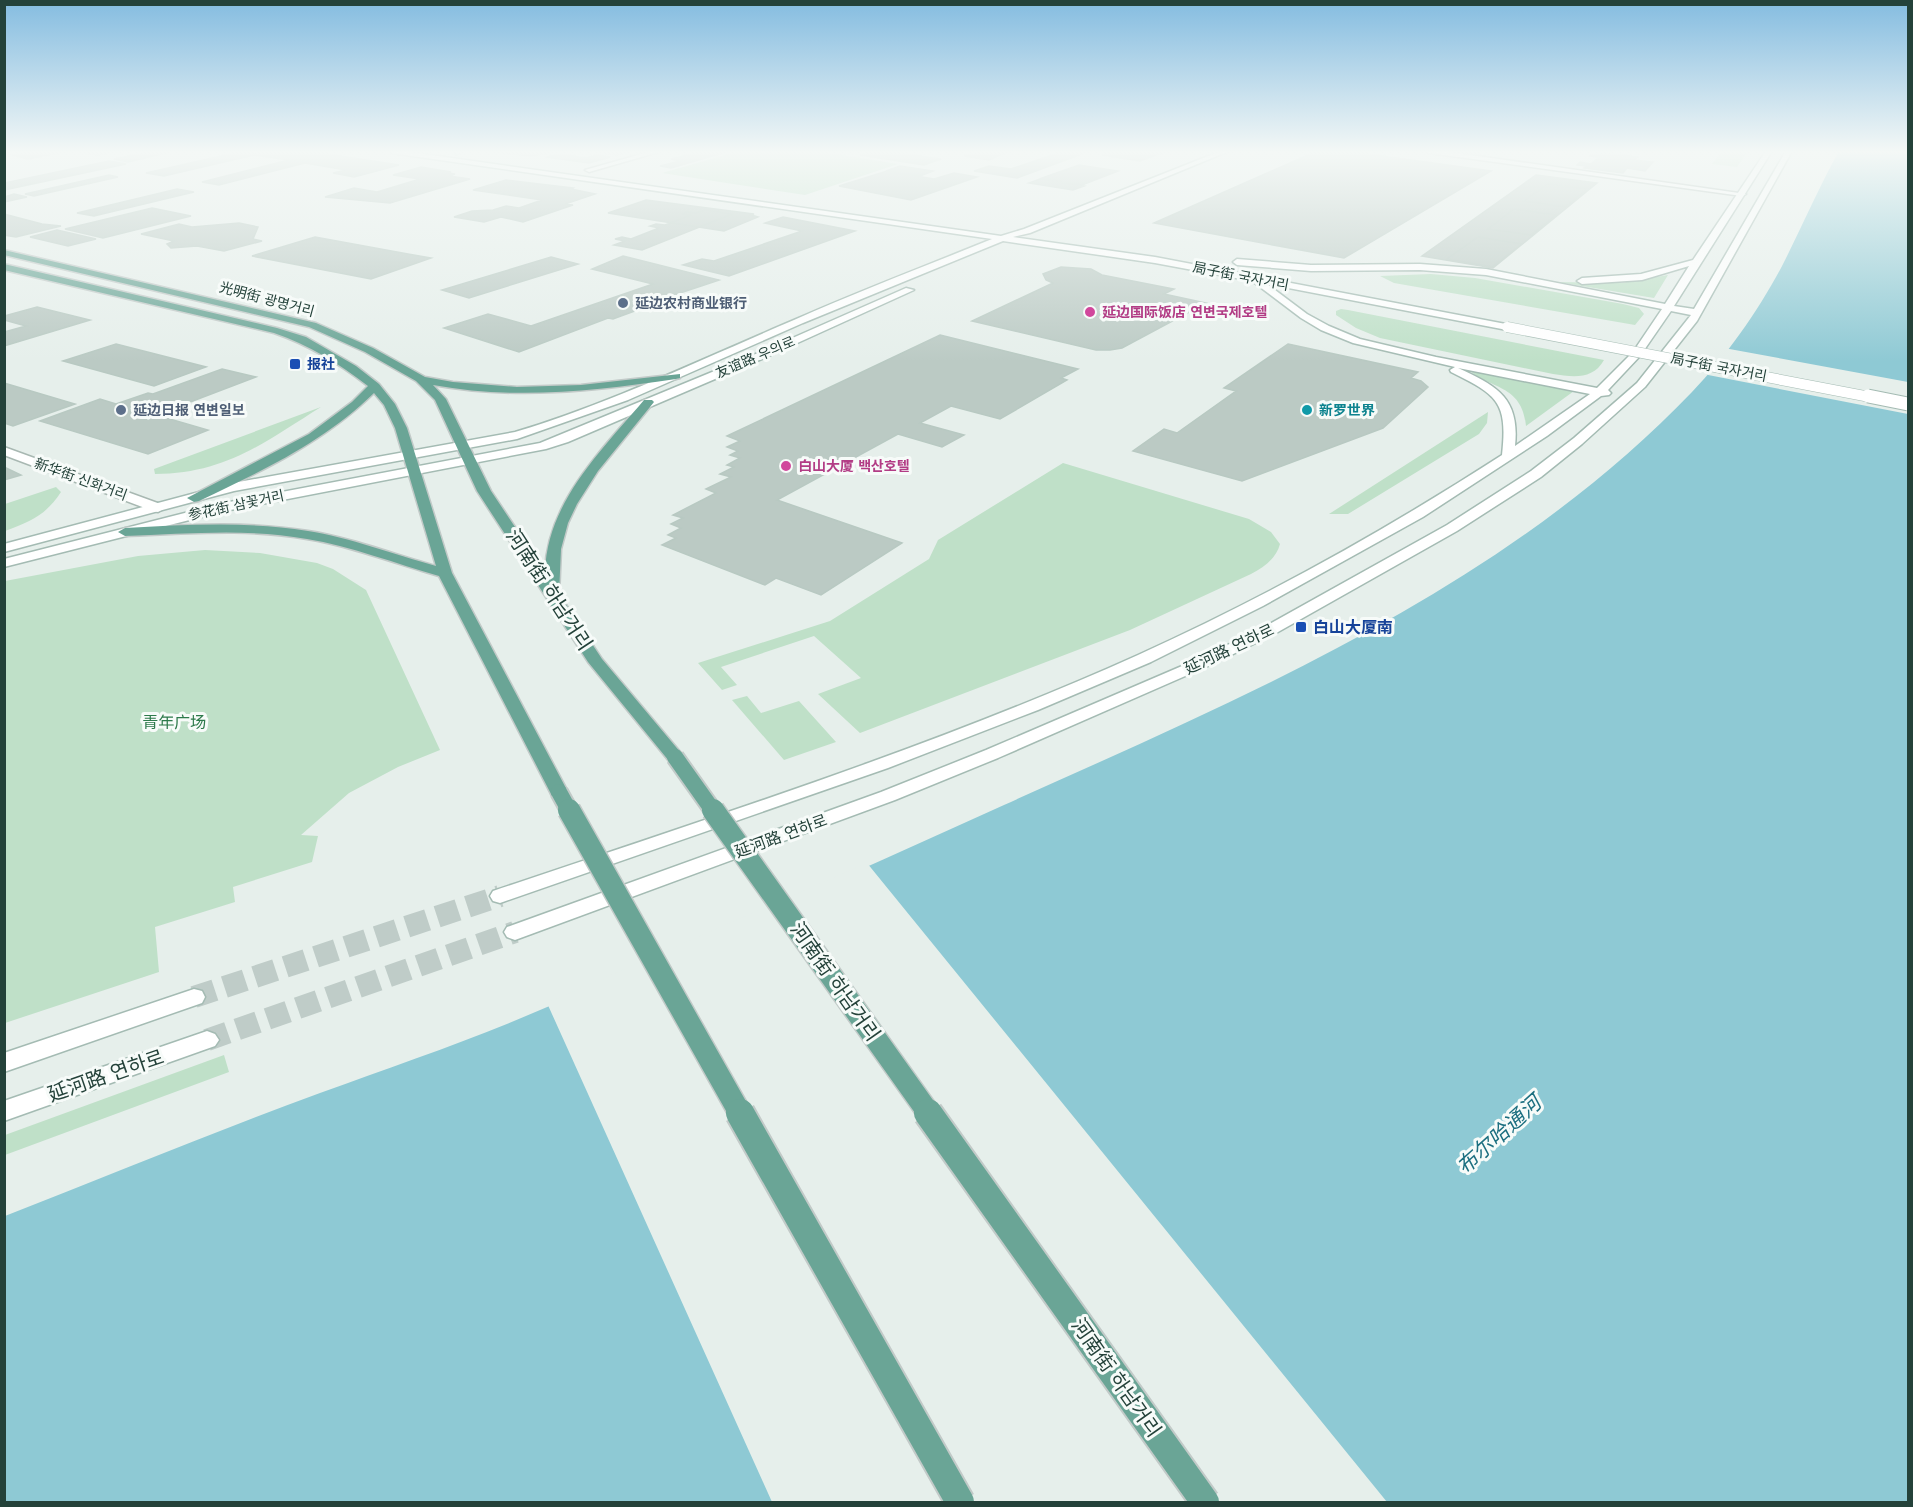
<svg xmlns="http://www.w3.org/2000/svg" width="1913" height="1507" font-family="Jost,'Noto Sans SC','Noto Sans KR',sans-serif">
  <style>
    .green { fill: #bfe0c8 }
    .water { fill: #8ec9d4 }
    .pier { fill: #e6efeb }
    .building { fill: #bbcac4; stroke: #b8c9c2; stroke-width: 1.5 }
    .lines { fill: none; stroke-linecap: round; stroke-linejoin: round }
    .secondary-tunnel { stroke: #bfccc8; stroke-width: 22; stroke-dasharray: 22 10; stroke-linecap: butt }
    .street-casing { stroke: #a8b8b2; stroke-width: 3 }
    .secondary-casing { stroke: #a4bbb3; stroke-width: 3 }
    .primary-casing { stroke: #c2cac8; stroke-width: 3 }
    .street { fill: #fff; fill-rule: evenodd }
    .secondary { fill: #fff; fill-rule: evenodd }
    .primary { fill: #6aa596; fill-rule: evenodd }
    .secondary-bridge-far1-casing { stroke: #a4bbb3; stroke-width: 11; stroke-linecap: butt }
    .secondary-bridge-casing { stroke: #a4bbb3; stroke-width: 15; stroke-linecap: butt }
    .primary-bridge-far2-casing { stroke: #c2cac8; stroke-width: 20; stroke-linecap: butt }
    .primary-bridge-far1-casing { stroke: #c2cac8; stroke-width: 25; stroke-linecap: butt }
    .primary-bridge-casing { stroke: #c2cac8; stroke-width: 32; stroke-linecap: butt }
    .secondary-bridge-far1 { stroke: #fff; stroke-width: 10 }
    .secondary-bridge { stroke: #fff; stroke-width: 13 }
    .primary-bridge-far2 { stroke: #6aa596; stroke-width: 16 }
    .primary-bridge-far1 { stroke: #6aa596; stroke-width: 22 }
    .primary-bridge { stroke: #6aa596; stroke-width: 28 }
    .service-dot { fill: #5c6f8a; stroke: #f7fbf9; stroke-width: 2 }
    .hotel-dot { fill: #d1479c; stroke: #f7fbf9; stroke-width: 2 }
    .transit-dot { fill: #1a4fb4; stroke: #f7fbf9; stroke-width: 2 }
    .culture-dot { fill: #0f9aa8; stroke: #f7fbf9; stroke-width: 2 }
    .labels { text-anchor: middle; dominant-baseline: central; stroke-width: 6; stroke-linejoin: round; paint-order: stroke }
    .far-street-label { font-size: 14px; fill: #24423a; stroke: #f7fbf9 }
    .far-service-label { font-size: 14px; font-weight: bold; fill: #4e5e75; stroke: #f7fbf9; text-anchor: start }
    .far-hotel-label { font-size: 14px; font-weight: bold; fill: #b23c85; stroke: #f7fbf9; text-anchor: start }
    .far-transit-label { font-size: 14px; font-weight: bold; fill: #164399; stroke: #f7fbf9; text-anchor: start }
    .far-culture-label { font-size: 14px; font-weight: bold; fill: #0d838f; stroke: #f7fbf9; text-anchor: start }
    .transit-label { font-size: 16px; font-weight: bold; fill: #164399; stroke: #f7fbf9; text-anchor: start }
    .street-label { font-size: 16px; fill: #24423a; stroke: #f7fbf9 }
    .park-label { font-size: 16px; fill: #2d7a4b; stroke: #f7fbf9 }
    .near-street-label { font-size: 20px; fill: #24423a; stroke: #f7fbf9 }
    .near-water-label { font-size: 21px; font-style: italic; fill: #1c6f80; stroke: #f7fbf9 }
  </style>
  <rect width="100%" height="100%" fill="#e6efeb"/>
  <path class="green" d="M739 151H817L898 164 805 195 662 173Z
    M1722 151H1748L1737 167 1712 164Z
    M1431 274 1475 278 1623 304 1639 308 1644 314 1635 325 1394 283 1380 276Z
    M1668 275 1654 298 1558 282 1621 283Z
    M1341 309 1348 310 1604 360C1593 380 1573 377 1553 374L1380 338 1356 328 1336 315V311Z
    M1467 368 1574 391 1526 426C1522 383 1489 390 1467 368Z
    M321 407C265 442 225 474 155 474L154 469Z
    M1488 412 1487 423 1479 434 1348 514H1329Z
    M1063 463 1249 519 1271 532 1280 544C1276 559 1264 567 1251 574L1130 630 860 733 818 694 861 678 814 636 721 667 737 685 722 690 698 663 830 621 929 559 938 540Z
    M56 487 61 492C45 516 31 521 5 531V504Z
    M205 550 260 553 317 563 333 569 366 590 440 750 398 767 349 793 301 835 318 836 312 862 233 887 235 902 155 927 159 972 5 1023V581L138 556Z
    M747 696 761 713 799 701 836 742 784 760 732 700Z
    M224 1055 229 1072 5 1155V1135Z"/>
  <path class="water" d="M1839 151H1908V1502H5V1216C110 1175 214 1132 320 1093 385 1069 451 1047 514 1021 679 952 842 878 1004 805 1248 695 1503 589 1692 392 1726 357 1758 311 1781 268 1801 229 1818 189 1839 151Z"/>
  <path class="pier" d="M1724 348 1908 382V414L1703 374Z
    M867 863 1387 1502H772L547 1003Z"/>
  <path class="building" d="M35 151H68L28 159 12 155Z
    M74 151H120L97 155Z
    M153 151 166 153 128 162 114 159Z
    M243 151H308L399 165 354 177 333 173 346 170 305 163 219 185 202 182 289 160 254 155 164 176 146 173Z
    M486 151H545L554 152 531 156Z
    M591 151H633L617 155Z
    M703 151H730L671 168 660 166 680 161 671 159Z
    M873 151H886L941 159 924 165 860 155Z
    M985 151H1009L989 160 964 156Z
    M1064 151H1090L1017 178 974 171 989 166 1011 169Z
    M1114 151H1167L1140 161 1102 155Z
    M1317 151H1346L1491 171 1344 258 1154 223Z
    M1443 151H1483L1475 155Z
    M1603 153 1638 157 1634 160 1653 162 1645 171 1627 168 1623 173 1584 168 1586 166 1577 165 1580 162 1591 164 1599 157 1589 156Z
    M561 154 586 158 597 155 610 157 589 163 546 157Z
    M109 161 126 164 4 190V183Z
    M1079 165 1118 171 1082 185 1042 178Z
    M900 166 933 171 920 176 886 171Z
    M421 167 451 172 448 173 455 174 449 176 470 179 390 203 325 197 354 188 377 192 420 179 393 175Z
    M887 171 934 179 954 173 977 177 911 200 839 186Z
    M109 175 118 177 34 196 25 194Z
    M1536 175 1597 183 1493 268 1422 256Z
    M1040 179 1084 186 1073 190 1029 183Z
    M506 180 573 188 571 189 595 194 565 204 573 205 523 222 501 217 484 222 454 217 472 211 493 210 506 206 519 208 542 200 473 190Z
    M1548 184 1588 189 1565 207 1524 201Z
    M177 189 194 192 94 216 77 213Z
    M14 194 27 197 4 202V197Z
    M646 200 754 214 751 215 758 217 724 231 608 213Z
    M152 208 191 216 103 238 65 229Z
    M1514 209 1556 215 1531 235 1488 229Z
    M706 210 732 214 642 250 614 245 625 241 615 239 622 237 631 239 659 228 650 226 656 224 665 225 691 215 682 214 687 212 696 213Z
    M4 214 42 224 61 226 16 237 4 235Z
    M783 217 855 231 729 276 683 265 702 259 714 261 802 231 765 223Z
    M239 223 258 227 253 239 262 241 224 251 197 246 171 248 167 244 174 241 141 234 179 224 192 227Z
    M57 230 96 239 68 246 30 237Z
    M315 237 408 254 431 258 371 279 252 256Z
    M1478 237 1522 244 1492 267 1447 259Z
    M623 256 719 280 638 307 643 308 613 319 608 318 519 352 444 328 488 314 531 326 653 284 592 269Z
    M551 257 578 264 469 298 442 290Z
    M1061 267 1091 269 1102 275 1174 289 1164 294 1206 303 1122 348 1110 350H1096L972 321 1053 283 1046 280 1043 274Z
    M37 307 90 320 4 346V332L26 326 4 320V316Z
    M940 335 1078 369 1061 378 1067 380 1000 419 951 406 920 423 964 435 942 447 898 434 777 500 902 543 821 595 776 578 765 585 662 545 676 538 668 535 681 528 671 524 683 518 673 515 716 493 706 489 731 477 720 474 734 467 727 465 740 458 730 455 738 451 727 447 740 441 727 436Z
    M116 344 206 367 154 386 63 361Z
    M1288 344 1418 372 1411 378 1421 381 1428 387 1383 428 1242 481 1133 451 1164 429 1177 433 1236 391 1224 388Z
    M222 369 256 377 156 415 208 430 148 454 40 421 100 399 116 404 148 393 153 394Z
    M4 383 75 404 13 426 4 423Z
    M4 467 21 475 4 480Z"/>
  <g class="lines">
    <path class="secondary-tunnel" d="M194 997 500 896
      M207 1040 515 932"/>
    <defs>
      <path id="street" d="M454 151H465L456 154Z
        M652 151H662L589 172 585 170Z
        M1426 151H1442L1746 194 1742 196 1429 153Z
        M4 447 163 505 165 508 158 512 153 511 4 455Z"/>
      <path id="secondary" d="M388 151H403L1001 236 1024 229 1221 151H1229L1030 233 1013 237 1155 257 1511 325 1512 327 1507 330 1267 284 1307 314 1329 326 1360 339 1436 357 1597 388 1633 352 1662 309 1486 275 1420 270 1311 271 1237 265 1233 262 1237 259 1311 265 1420 264 1486 269 1665 304 1689 266 1642 280 1582 284 1577 281 1582 278 1641 274 1693 260 1766 151H1772L1674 306 1694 309 1786 151H1792L1697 321 1645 387 1582 444 1541 477 1457 531 1278 632 1215 663 998 758 895 800 515 940 507 937 504 932 507 927 881 792 986 750 1203 657 1266 626 1447 525 1531 471 1574 438 1637 383 1691 315 1671 311 1640 356 1608 390 1611 393 1609 395 1601 396 1547 436 1423 517 1263 606 1151 662 1038 710 888 768 500 903 493 901 490 896 493 891C709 818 929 749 1138 655 1264 598 1386 530 1502 455 1508 401 1497 395 1451 372L1450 370 1455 367 1353 343 1321 330 1301 318 1252 281 1155 263 1003 241 803 323 628 400 517 439 234 491 4 552V544L233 483 515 432C611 403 702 359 794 320 859 291 926 266 992 239L391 153ZM1458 368 1590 394 1515 446C1520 399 1498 386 1458 368Z
        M906 288 914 290 771 355 568 442 546 449 225 511 4 567V559L224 503 540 443 763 351Z
        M194 989 202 991 205 997 202 1003 4 1072V1053Z
        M207 1031 215 1034 219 1040 215 1046 4 1121V1101Z"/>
      <path id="primary" d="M4 250 316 323 373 348 425 377 453 382 517 387 581 385 680 374V378L676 379C595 391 514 400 433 385L446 399 491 491 545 572C547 502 602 450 644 400H652L654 402 598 471 577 504 568 523 561 549 559 594 602 659 681 753 684 757 681 761H669L588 662 477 491 435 400 416 381 365 352 309 327 4 255Z
        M4 264 277 328 306 337 356 366 379 384 395 404 407 428 452 573 568 792 566 796H552L550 792 439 576C397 564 350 546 307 539 247 528 186 534 125 536L118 532 125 528C186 525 247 521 308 531 348 537 396 555 436 566L395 428 384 405 374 393C324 442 262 471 199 501L194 502 187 498 309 434 352 402 368 386C340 364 309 345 274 333L4 270Z"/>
    </defs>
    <use href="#street" class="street-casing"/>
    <use href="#secondary" class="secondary-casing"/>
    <use href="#primary" class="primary-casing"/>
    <use href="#street" class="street"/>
    <use href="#secondary" class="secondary"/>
    <use href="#primary" class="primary"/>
    <defs>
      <path id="secondary-bridge-far1" d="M1507 327 1875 398"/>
      <path id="secondary-bridge" d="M1868 396 1908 404"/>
      <path id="primary-bridge-far2" d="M675 757 714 812
        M559 792 570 812"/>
      <path id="primary-bridge-far1" d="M569 810 741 1115
        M713 810 930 1115"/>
      <path id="primary-bridge" d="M740 1113 960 1502
        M928 1113 1205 1502"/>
    </defs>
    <use href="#secondary-bridge-far1" class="secondary-bridge-far1-casing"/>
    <use href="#secondary-bridge" class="secondary-bridge-casing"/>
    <use href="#primary-bridge-far2" class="primary-bridge-far2-casing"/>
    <use href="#primary-bridge-far1" class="primary-bridge-far1-casing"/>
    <use href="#primary-bridge" class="primary-bridge-casing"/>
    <use href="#secondary-bridge-far1" class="secondary-bridge-far1"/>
    <use href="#secondary-bridge" class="secondary-bridge"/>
    <use href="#primary-bridge-far2" class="primary-bridge-far2"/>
    <use href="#primary-bridge-far1" class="primary-bridge-far1"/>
    <use href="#primary-bridge" class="primary-bridge"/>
  </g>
  <linearGradient id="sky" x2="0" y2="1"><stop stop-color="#84bce0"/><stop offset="0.42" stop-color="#f4f8f6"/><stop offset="1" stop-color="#f4f8f6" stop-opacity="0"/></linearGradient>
  <rect width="1913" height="362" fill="url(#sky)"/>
  <g class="service-dot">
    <circle cx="623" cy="303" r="6"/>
    <circle cx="121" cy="410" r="6"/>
  </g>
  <g class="hotel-dot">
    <circle cx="1090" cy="312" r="6"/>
    <circle cx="786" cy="466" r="6"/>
  </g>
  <g class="transit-dot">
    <rect x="289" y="358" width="12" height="12" rx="3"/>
    <rect x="1295" y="621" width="12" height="12" rx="3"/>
  </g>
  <circle class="culture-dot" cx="1307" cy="410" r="6"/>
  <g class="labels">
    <g class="far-street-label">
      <text transform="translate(1241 276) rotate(11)">局子街 국자거리</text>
      <text transform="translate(267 299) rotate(15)">光明街 광명거리</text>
      <text transform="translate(755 357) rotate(-23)">友谊路 우의로</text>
      <text transform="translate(1719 367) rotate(11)">局子街 국자거리</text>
      <text transform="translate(81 479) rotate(20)">新华街 신화거리</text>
      <text transform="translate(236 505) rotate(-12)">参花街 삼꽃거리</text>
    </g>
    <g class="far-service-label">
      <text x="635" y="303">延边农村商业银行</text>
      <text x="133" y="410">延边日报 연변일보</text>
    </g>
    <g class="far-hotel-label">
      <text x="1102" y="312">延边国际饭店 연변국제호텔</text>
      <text x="798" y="466">白山大厦 백산호텔</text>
    </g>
    <g class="far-transit-label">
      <text x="307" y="364">报社</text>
    </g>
    <g class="far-culture-label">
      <text x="1319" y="410">新罗世界</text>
    </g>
    <g class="transit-label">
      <text x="1313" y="627">白山大厦南</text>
    </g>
    <g class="street-label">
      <text transform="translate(1229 649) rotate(-25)">延河路 연하로</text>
      <text transform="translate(781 836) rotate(-20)">延河路 연하로</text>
    </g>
    <g class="park-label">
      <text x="174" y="722">青年广场</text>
    </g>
    <g class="near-street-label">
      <text transform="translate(549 590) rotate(57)">河南街 하남거리</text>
      <text transform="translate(835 982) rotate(55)">河南街 하남거리</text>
      <text transform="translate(106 1076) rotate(-19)">延河路 연하로</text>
      <text transform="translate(1116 1378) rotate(55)">河南街 하남거리</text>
    </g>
    <g class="near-water-label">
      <text transform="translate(1499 1135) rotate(-42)">布尔哈通河</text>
    </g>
  </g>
  <rect width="1913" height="1507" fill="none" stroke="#24423a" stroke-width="12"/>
</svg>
